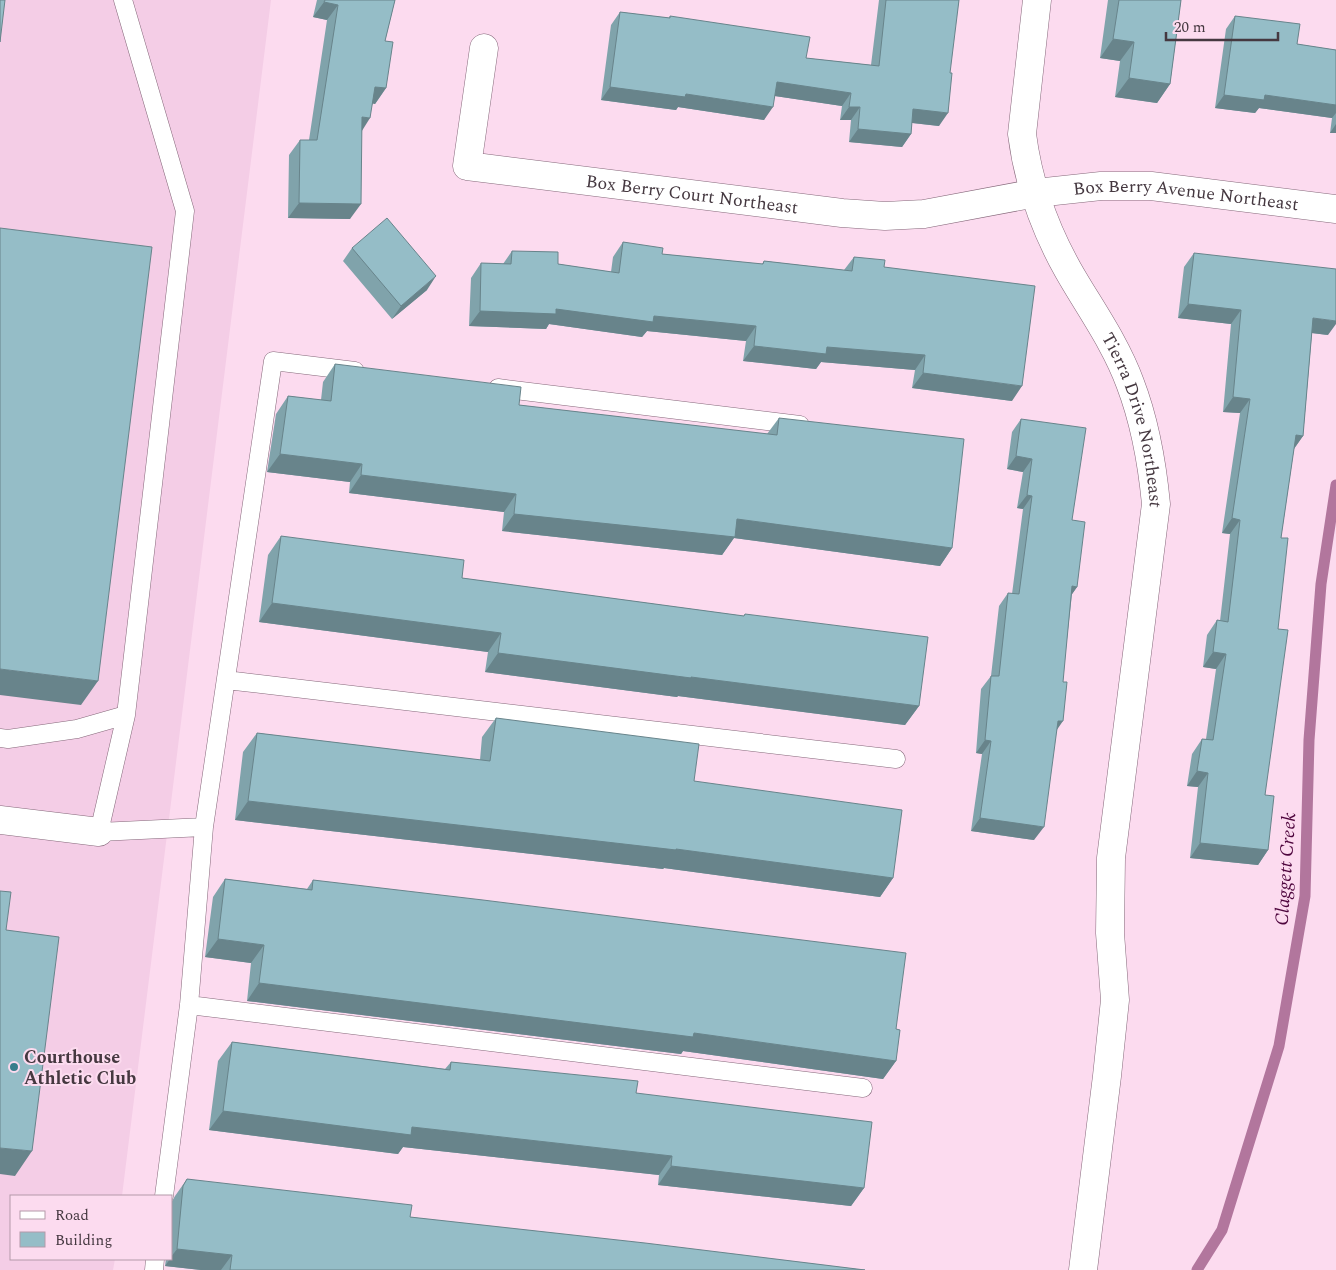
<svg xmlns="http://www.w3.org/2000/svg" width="1336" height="1270" font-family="Spectral,serif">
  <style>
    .built { fill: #f4cde6 }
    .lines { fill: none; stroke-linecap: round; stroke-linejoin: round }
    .stream { stroke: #b2769d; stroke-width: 11 }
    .service-casing { stroke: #85687a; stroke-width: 19 }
    .minor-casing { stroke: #85687a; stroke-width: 29 }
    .service { stroke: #fff; stroke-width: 18 }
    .minor { stroke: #fff; stroke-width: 28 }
    .wall { fill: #80a3ab }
    .shaded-wall { fill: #68848b }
    .building { fill: #95bdc7; stroke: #68848b }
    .poi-dot { fill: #387d8b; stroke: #fcdbef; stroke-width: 2 }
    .labels { text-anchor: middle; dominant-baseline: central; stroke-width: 4; stroke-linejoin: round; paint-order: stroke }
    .street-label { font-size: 18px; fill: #453840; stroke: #fcdbef }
    .poi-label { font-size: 18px; font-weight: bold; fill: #453840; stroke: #fcdbef; text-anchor: start }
    .water-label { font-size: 19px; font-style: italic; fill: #4e053d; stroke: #fcdbef }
  </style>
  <rect width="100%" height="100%" fill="#fcdbef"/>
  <path class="built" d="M0 0H271L122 1196H11V1259H115L113 1270H0Z"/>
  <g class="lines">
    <path class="stream" d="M1197 1270 1222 1230 1279 1046 1305 896 1309 740 1321 584 1336 485"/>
    <defs>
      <path id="service" d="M123 0 185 211 126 715 99 832 204 827 189 1005 164 1196
        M498 388 800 425
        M226 680 896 759
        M0 738 8 739 77 729 126 715
        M204 827 273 361 355 371
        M189 1005 863 1088
        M154 1270 155 1259"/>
      <g id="minor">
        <path id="s1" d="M1037 0 1022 134C1028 181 1045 229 1068 270 1089 307 1115 342 1130 383 1145 422 1152 462 1156 504L1111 858 1110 933 1115 1000 1107 1076 1083 1270"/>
        <path id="s2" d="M484 48 467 166 842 213 885 216 924 214 1036 193 1101 186H1151L1336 209"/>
        <path d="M0 820 99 832"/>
      </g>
    </defs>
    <use href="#service" class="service-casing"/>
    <use href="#minor" class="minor-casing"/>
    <use href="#service" class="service"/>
    <use href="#minor" class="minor"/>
  </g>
  <path class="wall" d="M317 0H395L385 41 386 88 375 104 373 103 362 130 350 219 288 218 289 155 300 140H309L327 20 313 17Z
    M879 0H959L939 126 912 123 911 134 902 147 849 142 851 120H840L842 106 775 96 764 120 678 107 676 110 601 100 611 25 620 12 669 18 670 16 806 58 871 65Z
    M1108 0H1181L1170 84 1157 103 1115 97 1120 61 1100 58Z
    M1235 16 1297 44 1336 50V133H1330L1332 118 1259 108 1255 113 1215 108 1226 29Z
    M623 242 662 254 762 264 764 261 844 270 854 257 884 267 1012 401 912 388 915 370 821 362 816 369 743 361 746 341 647 331 642 337 549 324 546 329 469 326 471 278 481 263 503 264 512 251 558 264 611 272 613 257Z
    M352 248 427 290 392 319 343 261Z
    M1194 253 1328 335 1312 333 1303 436 1294 449 1281 538 1278 629 1265 795 1268 850 1258 865 1190 858 1198 787 1187 786 1192 754 1202 739H1206L1216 669 1203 667 1207 635 1217 620 1220 621 1230 534 1222 533 1240 413 1223 412 1231 324 1178 318 1184 267Z
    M335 364 519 405 767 434 779 418 952 548 940 566 734 538 722 555 502 531 504 512 349 493 350 482 267 472 276 414 288 396 321 400 323 382Z
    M1021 419 1072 520 1077 587 1072 594 1057 729 1034 840 971 831 982 754 976 753 981 689 991 676 999 606 1008 593 1012 594 1023 509 1017 508 1023 472 1007 469 1012 432Z
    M281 536 462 578 744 616 745 614 919 706 905 725 678 696 677 697 485 672 488 652 259 622 268 555Z
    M496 718 694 781 893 878 880 897 664 868 663 869 235 820 243 752 257 733 480 760 482 737Z
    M225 879 307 889 313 880 896 1029V1061L883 1079 683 1051 681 1054 247 1001 251 963 205 957 213 897Z
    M232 1042 445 1069 451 1062 636 1093 864 1188 851 1206 658 1185 659 1175 403 1147 398 1154 209 1130 218 1061Z
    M187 1179 410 1217 865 1270H201L165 1266 166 1259H171V1203L175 1196Z"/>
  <path class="shaded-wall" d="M324 2 338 5 327 20 313 17Z
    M1113 39 1134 42 1120 61 1100 58Z
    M1129 78 1170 84 1157 103 1115 97Z
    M777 82 851 93 842 106 768 95Z
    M375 87 386 88 375 104 364 102Z
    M610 87 686 94 773 107 764 120 678 107 676 110 601 100Z
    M1224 95H1265L1336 105V113L1332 118 1259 108 1255 113 1215 108Z
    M849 107H860L851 120H840Z
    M913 109 948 113 939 126 904 122Z
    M362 117 370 118 360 134Z
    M1336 124V133H1330Z
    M858 129 911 134 902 147 849 142Z
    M299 203 361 204 350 219 288 218Z
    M436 276 427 290 392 319 401 306Z
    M1188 304 1241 310 1231 324 1178 318Z
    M556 309 654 316 756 326 746 341 647 331 642 337 549 324 546 329 469 326 480 311Z
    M1313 318 1336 321V324L1328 335 1303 332Z
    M754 346 827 347 925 355 915 370 821 362 816 369 743 361Z
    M923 373 1022 386 1012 401 912 388Z
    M1233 397 1250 399 1240 413 1223 412Z
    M1296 435 1303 436 1293 450Z
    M280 454 362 464 350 482 267 472Z
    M1016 456 1032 459 1023 472 1007 469Z
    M361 475 516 494 504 512 349 493Z
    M1027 495 1032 496 1023 509 1017 508Z
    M514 514 737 519 952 548 940 566 734 538 722 555 502 531Z
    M1232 518 1240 520 1230 534 1222 533Z
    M1072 586 1077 587 1068 600Z
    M272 603 501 633 488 652 259 622Z
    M1213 652 1226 654 1216 669 1203 667Z
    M498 653 691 677 919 706 905 725 678 696 677 697 485 672Z
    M0 669 98 681 81 705 0 695Z
    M1058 721H1063L1054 734Z
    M985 740 991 741 982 754 976 753Z
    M1197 771 1208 773 1198 787 1187 786Z
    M248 801 676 849 893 878 880 897 664 868 663 869 235 820Z
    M980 818 1044 827 1034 840 971 831Z
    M1200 843 1268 850 1258 865 1190 858Z
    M218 939 264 945 251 963 205 957Z
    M259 983 694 1033 896 1061 883 1079 683 1051 681 1054 247 1001Z
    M223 1111 412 1127 672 1156 659 1175 403 1147 398 1154 209 1130Z
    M0 1148 32 1151 15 1176 0 1174Z
    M671 1166 864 1188 851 1206 658 1185Z
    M177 1249 232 1255 221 1270H201L165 1266 170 1259H171V1257Z"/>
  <path class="building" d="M0 0H5L0 42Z
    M325 0H395L385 41 393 42 386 88 375 87 370 118 362 117 361 204 299 203 300 140H317L338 5 324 2Z
    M886 0H959L950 73H952L948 113 913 109 911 134 858 129 860 107H849L851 93 777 82 773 107 686 94 685 97 610 87 620 12 670 18V16L810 37 806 58 879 66Z
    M1119 0H1181L1170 84 1129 78 1134 42 1113 39Z
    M1235 16 1300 24 1297 44 1336 50V105L1265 95 1264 100 1224 95Z
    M387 218 436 276 401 306 352 248Z
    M0 228 152 247 98 681 0 669Z
    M623 242 663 248 662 254 763 264 764 261 852 271 854 257 885 260 884 267 1035 286 1022 386 923 373 925 355 827 347 826 354 754 346 756 326 654 316 653 322 556 309V314L480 311 481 263 511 264 512 251 558 252V264L619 273Z
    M1194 253 1336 269V321L1313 318 1303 436 1296 435 1281 538H1288L1278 629 1288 630 1265 795 1274 796 1268 850 1200 843 1208 773 1197 771 1202 739 1213 740 1226 654 1213 652 1217 620 1228 622 1240 520 1232 518 1250 399 1233 397 1241 310 1188 304Z
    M335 364 521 387 519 405 777 435 779 418 964 439 952 548 737 519 735 537 514 514 516 494 361 475 362 464 280 454 288 396 331 401Z
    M1021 419 1086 428 1072 520 1085 522 1077 587 1072 586 1063 682H1067L1063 721H1058L1044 827 980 818 991 741 985 740 991 676H999L1008 593 1019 594 1032 496 1027 495 1032 459 1016 456Z
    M281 536 464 560 462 578 744 616 745 614 928 637 919 706 691 677V678L498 653 501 633 272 603Z
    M496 718 699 744 694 781 902 810 893 878 676 849V850L248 801 257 733 490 761Z
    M225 879 312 890 313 880 483 900 906 953 896 1029 900 1030 896 1061 694 1033 693 1037 259 983 264 945 218 939Z
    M0 891 11 892 6 930 59 937 32 1151 0 1148Z
    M232 1042 450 1070 451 1062 638 1081 636 1093 872 1122 864 1188 671 1166 672 1156 412 1127 411 1135 223 1111Z
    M187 1179 412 1205 410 1217 645 1243 865 1270H230L232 1255 177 1249 183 1186Z"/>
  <circle class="poi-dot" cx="14" cy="1067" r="5"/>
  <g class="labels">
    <g class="street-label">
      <text stroke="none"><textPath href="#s2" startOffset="346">Box Berry Court Northeast</textPath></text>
      <text stroke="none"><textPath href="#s2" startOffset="844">Box Berry Avenue Northeast</textPath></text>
      <text stroke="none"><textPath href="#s1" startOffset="445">Tierra Drive Northeast</textPath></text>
    </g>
    <g class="poi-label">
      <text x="24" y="1057">Courthouse<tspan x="24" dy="21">Athletic Club</tspan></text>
    </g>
    <g class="water-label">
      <text transform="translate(1286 869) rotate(-86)">Claggett Creek</text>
    </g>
  </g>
  <rect x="10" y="1195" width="162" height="65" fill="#fcdbef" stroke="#b39aa9"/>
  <rect x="20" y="1211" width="25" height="8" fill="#ffffff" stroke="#b39aa9"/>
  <text x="55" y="1220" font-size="15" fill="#453840">Road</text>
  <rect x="20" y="1232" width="25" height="15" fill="#95bdc7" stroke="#b39aa9"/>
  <text x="55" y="1245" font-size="15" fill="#453840">Building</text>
  <path d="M1166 32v8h112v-8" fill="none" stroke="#453840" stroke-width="2.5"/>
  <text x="1174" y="32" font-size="15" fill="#453840" stroke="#fcdbef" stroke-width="4" paint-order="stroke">20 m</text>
</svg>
